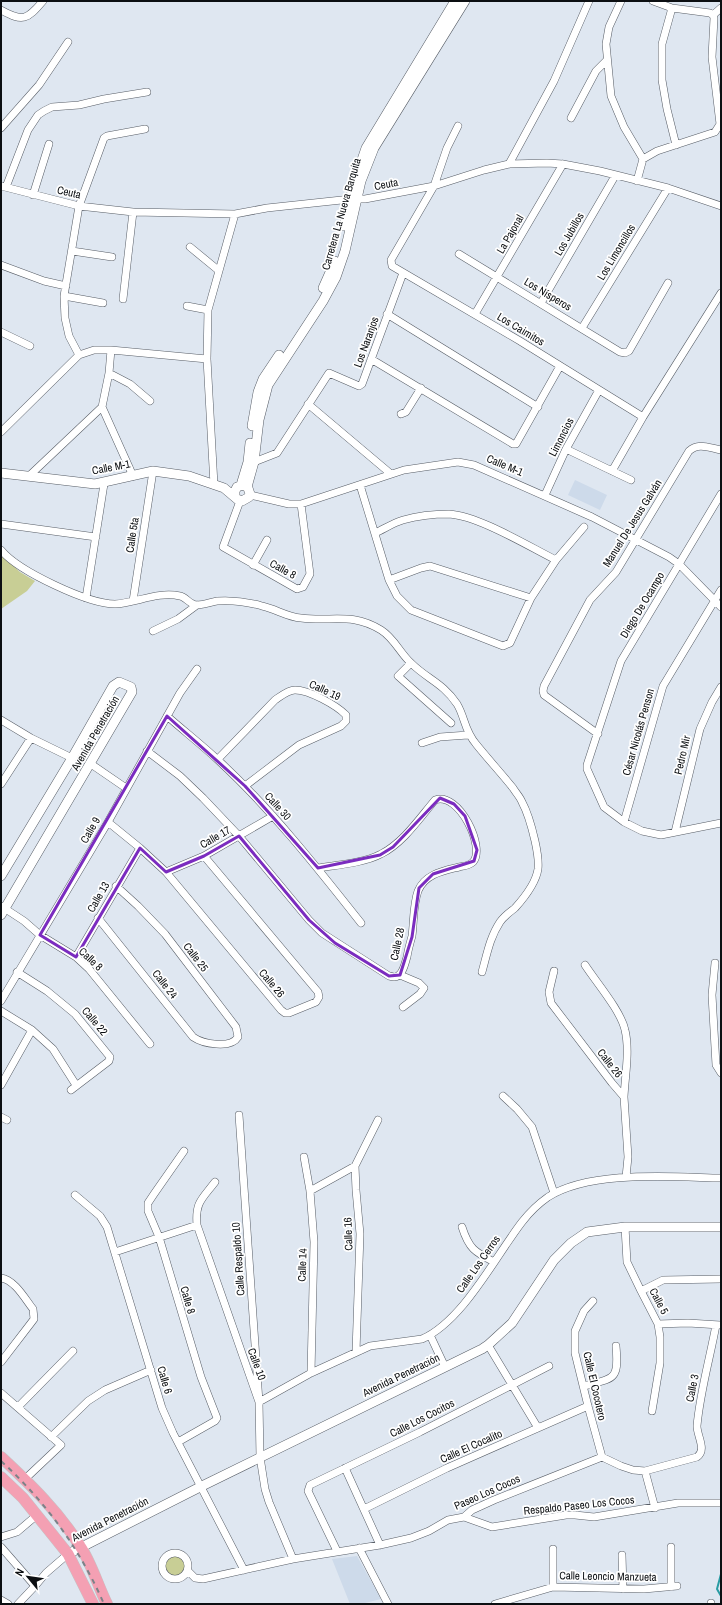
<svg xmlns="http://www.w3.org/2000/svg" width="722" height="1605" font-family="'Archivo Narrow',sans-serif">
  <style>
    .built { fill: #cddaea }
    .green { fill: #c8ce95 }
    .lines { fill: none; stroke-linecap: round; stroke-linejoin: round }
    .stream { stroke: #289ba3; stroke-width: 2 }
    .minor-casing { stroke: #575d66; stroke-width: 8 }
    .tertiary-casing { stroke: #575d66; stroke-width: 10 }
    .primary-casing { stroke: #c5c5c6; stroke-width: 12 }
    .minor { stroke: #fff; stroke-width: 7 }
    .tertiary { stroke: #fff; stroke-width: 9 }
    .primary { stroke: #f4a0b3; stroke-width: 11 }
    .rail { stroke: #7c8288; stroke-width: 2; stroke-dasharray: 5 5; stroke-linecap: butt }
    .marked { fill: none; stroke: #7b2cbf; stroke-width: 3; stroke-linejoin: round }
    .labels { text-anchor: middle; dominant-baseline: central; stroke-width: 3.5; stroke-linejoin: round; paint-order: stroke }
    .street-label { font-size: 11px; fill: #0c0f12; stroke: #fff }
  </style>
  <rect width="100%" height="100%" fill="#dfe7f1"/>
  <path class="built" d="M575 480 607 495 600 510 568 495Z
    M357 1556 381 1599 361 1604H350L332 1559Z"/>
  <path class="green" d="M1 554 20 572 35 581 27 591 1 609Z
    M164 1566a12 12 0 1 1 24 0a12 12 0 1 1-24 0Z"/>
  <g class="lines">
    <path class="stream" d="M721 1574 717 1589 721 1596"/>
    <defs>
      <path id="minor" d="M621 1 609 27 606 44 611 96 624 127 643 159 637 181
        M653 1 672 8 710 13 713 15
        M672 8 662 44V80L667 109 676 145
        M1 10C23 22 27 20 43 1
        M713 15 721 8
        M571 118 596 71 607 60
        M458 126 447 148 434 186 391 260 392 266 520 341 643 417
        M1 128 39 85 68 42
        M643 159 657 151 715 132 720 124 712 57 714 18 713 15
        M509 164 554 81 589 1
        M1 186 79 206 133 212 235 214 267 208 351 199H365L434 186 484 170 509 164 547 163 563 164 600 171 668 188 721 206
        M6 187 28 130 38 115 44 111 52 107 79 105 104 99 147 92
        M33 195 49 144
        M190 247 218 270
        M72 251 112 257
        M459 254 620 352 625 353 629 351 668 283
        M1 265 44 281 66 286
        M64 296 103 303
        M123 299 133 212
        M541 303 615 176
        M187 306 208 310
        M387 314 538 407
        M475 314 563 164
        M582 328 668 188
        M1 332 30 346
        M79 355 69 336 65 318 64 296 79 206 104 138 107 136 145 129
        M371 359 513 444H516L560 366
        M109 373 130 384 150 401
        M308 404 391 474
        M102 407 133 476
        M401 414 406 412 421 388
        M1 432 79 355 94 350H111L207 359
        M566 449 631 480
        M254 462 277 453 329 373 359 386 362 384 403 273
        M612 471 643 417 721 293
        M29 476 102 407 109 373 111 350
        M214 485 207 359 208 310 235 214
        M360 485 389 580 397 596 411 610 503 646 510 643 531 598 556 560 584 527
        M721 494 621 661 587 765V769L604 807 624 822 642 831 661 835 721 823
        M250 495 289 504H301L404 470 458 462 474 465 592 517 669 557 679 564 721 607
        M545 495 566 449 599 390
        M240 501 223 547 297 589 303 587 310 574 301 504
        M1 524 96 537
        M375 533C384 529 393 523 403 520 417 516 434 514 449 514 479 516 528 546 556 560
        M1 550C18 571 88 604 115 604 136 603 158 591 180 596 186 597 190 605 197 605 204 605 211 602 217 601 232 600 248 602 262 606 276 609 287 617 301 618 333 622 351 612 381 630 394 638 400 653 411 663 427 679 443 683 457 704 465 717 464 730 476 744 488 759 501 773 513 788 516 793 520 797 522 802 528 813 532 828 535 841 537 850 539 860 538 869 536 883 524 898 515 908 510 912 504 916 500 922 490 937 487 954 482 972
        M253 565 267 540
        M389 580 421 568 430 566 531 598
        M86 598 104 484
        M133 601 153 471
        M153 631 178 619 197 605
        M411 663 398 676 451 723
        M167 716C184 731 202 745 218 760 271 809 316 866 361 923
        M1 720 31 738 72 758
        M598 734 544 695 543 691 544 686 590 600 616 572 689 451C699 442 709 448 721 450
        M422 743 440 737 468 735
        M147 751 180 776 203 798 239 836 309 920 322 933 389 976C393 977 397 978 400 974 404 970 405 963 407 957 408 950 410 943 412 936 414 921 413 905 418 891 425 874 443 871 459 867 463 866 469 866 473 862 486 848 459 791 435 800 419 819 403 843 381 854 364 863 337 865 318 868
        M218 759 275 700C281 696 288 690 295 690 309 690 336 705 346 715V721L341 726 299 745 245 786
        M91 764 126 788
        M1 784 31 738
        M108 822 140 848 166 872 281 1010 285 1013H289L316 1002 319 997 318 992 204 856
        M624 822 663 686 721 590
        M675 832 700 729 712 702 721 687
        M166 872 204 856 273 816
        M1 906 24 921 40 935 76 957 89 969 150 1044
        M98 918 193 1037C203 1044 231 1049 238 1037L236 1027 165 934 138 906 116 886
        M76 957 140 848
        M715 963 712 995 716 1065 721 1073
        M585 965C596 982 621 1011 625 1030 630 1051 625 1076 624 1097
        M554 971 549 992 551 1003 612 1083 624 1097 628 1157 626 1177
        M17 972 47 991 75 1014 110 1057 109 1061 71 1090
        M400 975 419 983 424 988 420 994 403 1007
        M1 1001 108 822 180 693 197 669
        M1 1011 32 1030 53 1049 76 1085
        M1 1085 32 1030
        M503 1096 517 1109 532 1127 554 1193
        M239 1115 259 1402 311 1373 370 1346 422 1339C463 1321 495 1257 522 1222 529 1213 538 1204 548 1197 590 1170 672 1177 721 1178
        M1 1117 7 1120
        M304 1157 310 1191 314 1242 311 1373
        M215 1182C202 1199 195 1202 197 1225L259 1402 260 1457 265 1489 269 1502 293 1559
        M310 1191 355 1166
        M75 1195 100 1216 107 1227 162 1408 173 1433 244 1570
        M462 1227C469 1249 475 1252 494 1262
        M625 1227 627 1262 641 1291 658 1324 660 1337V1363L652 1411
        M115 1252 197 1225
        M1 1278C15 1280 25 1299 33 1309L34 1319 31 1323 1 1362
        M641 1291 663 1280 721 1279
        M593 1301 584 1311 575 1331V1353L588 1406 602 1457
        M658 1324 688 1323 720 1325
        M430 1335 445 1367
        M488 1345 538 1428
        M356 1352 360 1234 356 1190 355 1166 378 1120
        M584 1386C615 1378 619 1380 616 1346
        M1 1393 61 1445 25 1479
        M18 1407 73 1351
        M51 1437 88 1401 105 1390 151 1370
        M178 1442 215 1421 217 1418 201 1377 159 1237 148 1211V1203L154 1194 184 1151
        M345 1468 380 1545
        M645 1471 655 1508
        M364 1509 447 1468 588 1406
        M464 1517 492 1527 566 1515H575L594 1517 678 1503H721
        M1 1537 17 1532 37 1515
        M1 1547 35 1586 18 1604
        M671 1547V1587
        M359 1548 388 1604
        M337 1551 308 1491 310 1485 420 1432 549 1366
        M162 1566a13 13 0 1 1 26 0a13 13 0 1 1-26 0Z
        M622 1555 623 1589
        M188 1571 195 1578 203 1579 293 1559 380 1545 411 1538 429 1531 448 1520 464 1517 472 1510 494 1500 602 1457 621 1466 633 1470 645 1471 697 1457C707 1450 697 1436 697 1426 700 1392 710 1358 716 1325
        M35 1586 46 1573 68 1554
        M553 1587V1549
        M1 1600 8 1604
        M711 1603V1604
        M495 1604 553 1587 644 1589 677 1586"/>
      <path id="tertiary" d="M344 226 354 183 366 148 455 1
        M323 288 335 261
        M252 426 258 392 263 379 279 355
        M1 473 95 484 153 471 189 476 224 488 237 499 242 501 249 497 250 494 248 488 243 485 237 487 235 491V497
        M241 485 248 462 250 443
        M247 487 254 462 259 420 268 385 323 301 336 277 345 251 361 181 374 148 465 1
        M1 876 72 758 113 686 119 682 131 687 132 692 1 915
        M68 1554 202 1486 482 1349 488 1345 512 1323 554 1260 571 1243 587 1232 625 1227H721"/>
      <path id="primary" d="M1 1457C30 1484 59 1512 80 1546 91 1562 98 1586 107 1604
        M1 1477 23 1498 68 1554 93 1604"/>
    </defs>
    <use href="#minor" class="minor-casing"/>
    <use href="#tertiary" class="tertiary-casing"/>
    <use href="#primary" class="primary-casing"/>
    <use href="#minor" class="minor"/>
    <use href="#tertiary" class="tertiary"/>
    <use href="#primary" class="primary"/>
    <path class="rail" d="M1 1461C46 1502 80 1549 104 1604"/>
  </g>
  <path class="marked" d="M167 716 245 786 318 868 380 855 393 847 440 798 454 804 465 816 477 850 474 861 433 874 419 888 412 937 400 975 389 976 335 943 309 920 239 836 204 856 166 872 140 848 76 957 40 935Z"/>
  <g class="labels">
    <g class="street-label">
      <text transform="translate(386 184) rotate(-11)">Ceuta</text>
      <text transform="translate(69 192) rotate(13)">Ceuta</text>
      <text transform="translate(341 214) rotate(-74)">Carretera La Nueva Barquita</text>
      <text transform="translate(510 234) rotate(-60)">La Pajonal</text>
      <text transform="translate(569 234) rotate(-60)">Los Jubillos</text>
      <text transform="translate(616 252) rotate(-59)">Los Limoncillos</text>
      <text transform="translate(548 294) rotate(31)">Los Nísperos</text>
      <text transform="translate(521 329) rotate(31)">Los Caimitos</text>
      <text transform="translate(366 342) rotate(-70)">Los Naranjos</text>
      <text transform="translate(561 437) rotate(-63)">Limoncios</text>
      <text transform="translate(505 465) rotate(23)">Calle M-1</text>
      <text transform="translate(111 467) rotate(-11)">Calle M-1</text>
      <text transform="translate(632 523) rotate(-58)">Manuel De Jesus Galván</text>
      <text transform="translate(132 535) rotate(-81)">Calle 5ta</text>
      <text transform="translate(283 569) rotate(29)">Calle 8</text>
      <text transform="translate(642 605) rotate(-59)">Diego De Ocampo</text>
      <text transform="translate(325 690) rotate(25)">Calle 19</text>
      <text transform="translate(638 732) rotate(-74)">César Nicolás Penson</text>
      <text transform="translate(95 733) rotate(-60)">Avenida Penetración</text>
      <text transform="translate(682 755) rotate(-77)">Pedro Mir</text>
      <text transform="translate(278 806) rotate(48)">Calle 30</text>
      <text transform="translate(90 830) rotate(-60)">Calle 9</text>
      <text transform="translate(215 837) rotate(-30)">Calle 17</text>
      <text transform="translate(98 897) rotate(-60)">Calle 13</text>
      <text transform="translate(397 944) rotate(-78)">Calle 28</text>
      <text transform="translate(196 957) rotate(53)">Calle 25</text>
      <text transform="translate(91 959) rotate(43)">Calle 8</text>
      <text transform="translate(272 983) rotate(50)">Calle 26</text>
      <text transform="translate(165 984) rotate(52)">Calle 24</text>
      <text transform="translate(95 1021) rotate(50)">Calle 22</text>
      <text transform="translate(610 1063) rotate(52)">Calle 26</text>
      <text transform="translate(348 1234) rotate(-92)">Calle 16</text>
      <text transform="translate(238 1259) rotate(-94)">Calle Respaldo 10</text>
      <text transform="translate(478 1264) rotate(-55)">Calle Los Cerros</text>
      <text transform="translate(302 1265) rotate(-88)">Calle 14</text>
      <text transform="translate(188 1300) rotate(74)">Calle 8</text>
      <text transform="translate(659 1301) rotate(62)">Calle 5</text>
      <text transform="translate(257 1364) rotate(70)">Calle 10</text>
      <text transform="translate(401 1375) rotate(-26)">Avenida Penetración</text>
      <text transform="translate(165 1380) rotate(74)">Calle 6</text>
      <text transform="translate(595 1386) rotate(77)">Calle El Cocotero</text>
      <text transform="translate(692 1388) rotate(-79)">Calle 3</text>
      <text transform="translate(422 1418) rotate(-27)">Calle Los Cocitos</text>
      <text transform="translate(471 1446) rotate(-24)">Calle El Cocalito</text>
      <text transform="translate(487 1492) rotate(-24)">Paseo Los Cocos</text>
      <text transform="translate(579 1505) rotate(-6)">Respaldo Paseo Los Cocos</text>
      <text transform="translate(110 1519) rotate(-27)">Avenida Penetración</text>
      <text transform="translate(608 1576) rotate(1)">Calle Leoncio Manzueta</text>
    </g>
  </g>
  <rect width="722" height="1605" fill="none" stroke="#0c0f12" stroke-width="4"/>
  <g transform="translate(28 1577) rotate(299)" stroke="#ffffff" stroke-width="3" paint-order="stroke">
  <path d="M0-3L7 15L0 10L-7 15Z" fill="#0c0f12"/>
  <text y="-6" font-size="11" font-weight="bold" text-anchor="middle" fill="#0c0f12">N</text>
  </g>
</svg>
